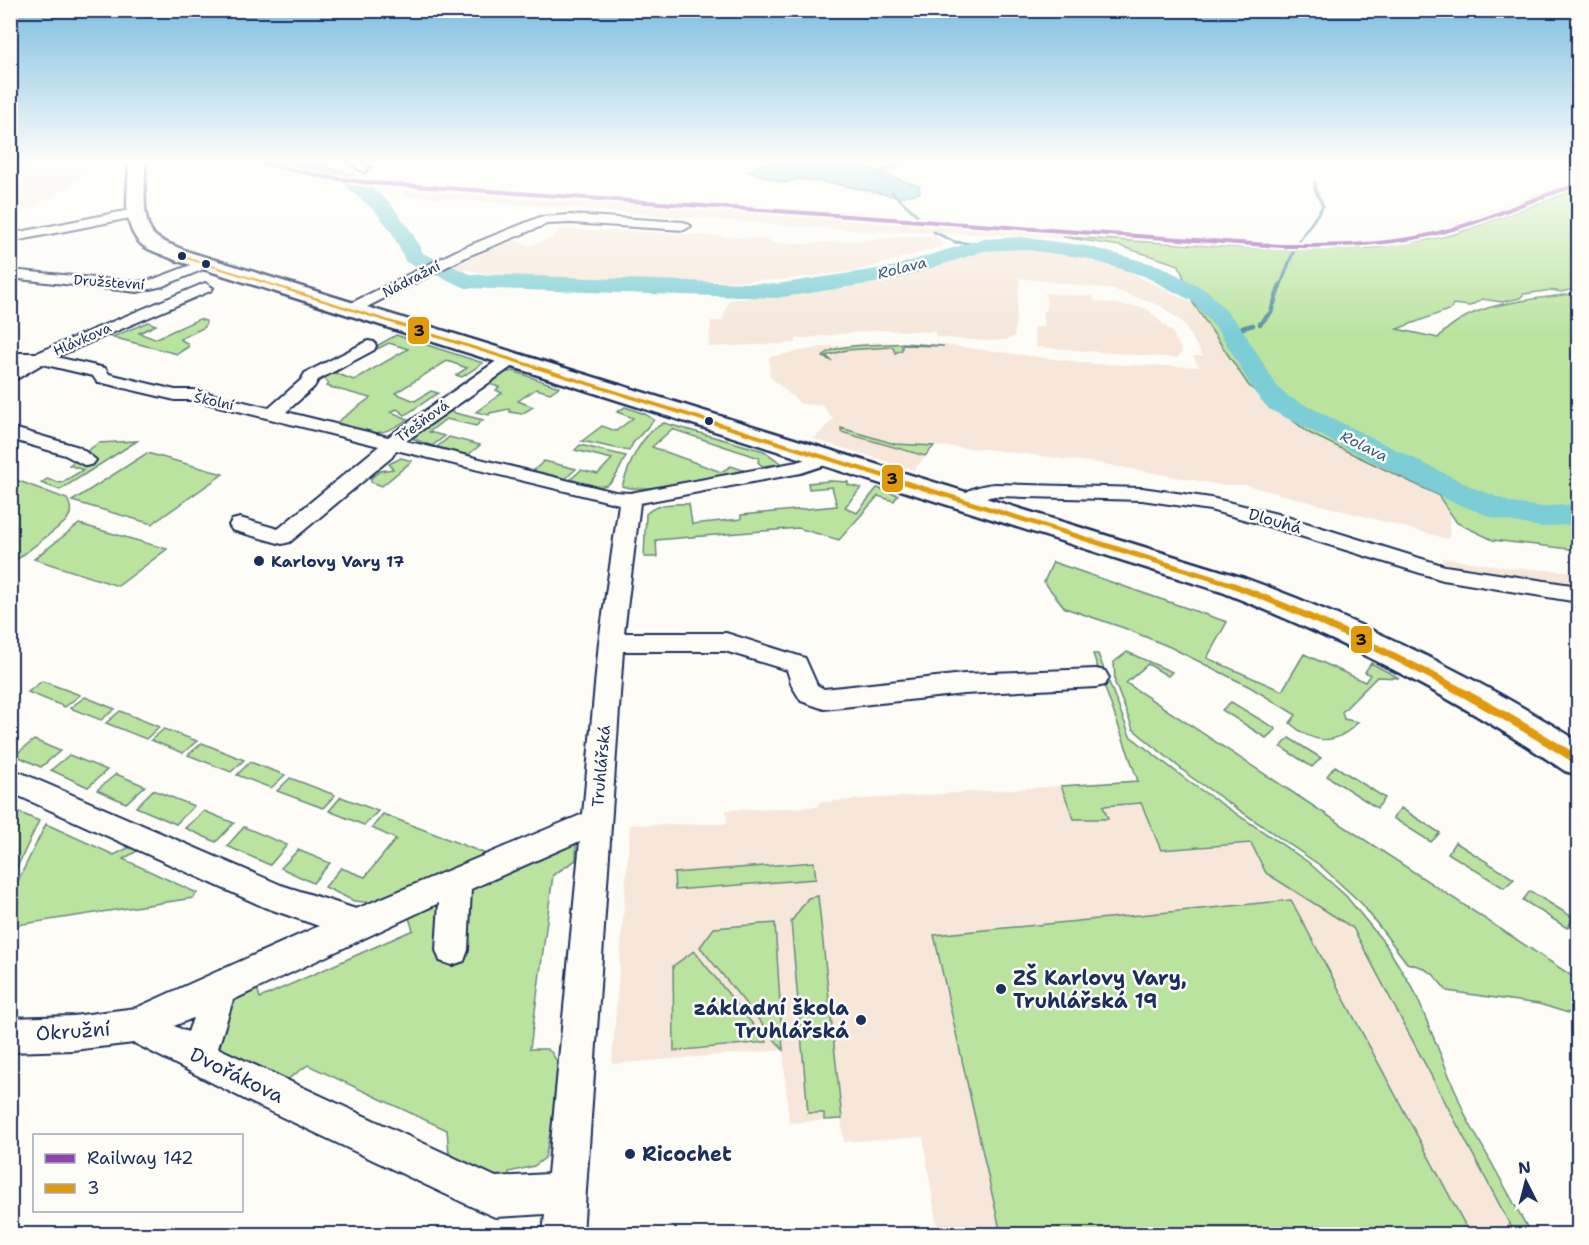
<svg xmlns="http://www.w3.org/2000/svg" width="1589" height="1245" font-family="'Shantell Sans',sans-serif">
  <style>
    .built { fill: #f6e7da }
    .green { fill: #b9e39f; stroke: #6a897e; stroke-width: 1.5 }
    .water { fill: #7ccdd6; stroke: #558ea6; stroke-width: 1.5 }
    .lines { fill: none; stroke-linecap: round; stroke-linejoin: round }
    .stream-far1 { stroke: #558ea6; stroke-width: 3 }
    .stream { stroke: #558ea6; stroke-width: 4.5 }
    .river { fill: #7ccdd6; fill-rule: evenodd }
    .street-casing { stroke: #1b2f5e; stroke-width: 4 }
    .secondary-casing { stroke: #1b2f5e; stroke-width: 5 }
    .street { fill: #fdfcf7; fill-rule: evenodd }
    .secondary { fill: #fdfcf7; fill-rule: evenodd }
    .bus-1-casing { stroke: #fdfcf7; stroke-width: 5 }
    .bus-1 { fill: #e19a09; fill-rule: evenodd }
    .rail-1-casing { stroke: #fdfcf7; stroke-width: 5 }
    .rail-1 { fill: #8e44ad; fill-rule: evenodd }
    .bus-dot { fill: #1b2f5e; stroke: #fdfcf7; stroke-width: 2 }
    .labels { text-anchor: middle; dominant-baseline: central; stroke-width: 5; stroke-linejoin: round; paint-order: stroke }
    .far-street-label { font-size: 14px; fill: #1b2f5e; stroke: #fdfcf7 }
    .far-water-label { font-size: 15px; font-style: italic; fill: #385e82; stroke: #fdfcf7 }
    .street-label { font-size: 16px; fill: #1b2f5e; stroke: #fdfcf7 }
    .poi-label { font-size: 16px; font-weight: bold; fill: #1b2f5e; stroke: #fdfcf7; text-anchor: start }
    .near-poi-label { font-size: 20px; font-weight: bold; fill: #1b2f5e; stroke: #fdfcf7; text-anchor: start }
    .near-street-label { font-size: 20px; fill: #1b2f5e; stroke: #fdfcf7 }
    .line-badge { stroke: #fdfcf7; stroke-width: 2 }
    .pale-badge-label { font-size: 16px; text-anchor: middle; font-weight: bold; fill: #111 }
  </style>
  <rect width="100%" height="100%" fill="#fdfcf7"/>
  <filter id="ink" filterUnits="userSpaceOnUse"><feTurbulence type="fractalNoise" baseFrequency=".0167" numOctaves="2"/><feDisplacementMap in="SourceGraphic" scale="12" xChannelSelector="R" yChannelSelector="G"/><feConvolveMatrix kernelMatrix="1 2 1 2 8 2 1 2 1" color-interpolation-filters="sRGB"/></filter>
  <g filter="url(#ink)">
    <path class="built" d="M11 162H103L34 208 11 217Z
      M237 162H269L333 175 383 181 1279 243 1359 241 1413 234 1461 221 1562 184 1578 181V189L1455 234 1427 240 1370 248 1284 250 991 234 864 231 408 196 397 188 322 180Z
      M560 229 666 233 769 239 772 243 802 244 935 235 943 246 857 271 779 280 681 282 512 278 450 267 514 240 529 246 553 238Z
      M1019 246 1070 252 1111 263 1193 303 1249 386 1450 497 1449 539 1246 485H1221L1098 463 986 449 934 446 914 470 814 439 833 419 823 406 801 404 770 377 769 357 822 347 878 342 936 344 1094 364 1199 367 1193 356H1203L1182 322 1161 306 1115 290 1020 278 1014 337 1005 340 986 341 936 337 935 332 878 330 796 339V343L709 347 711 321H722L729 300 861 286 872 280 907 275 983 251Z
      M1045 293 1093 296 1094 301 1146 308 1172 332 1182 352 1177 358 1036 347 1034 327H1044L1042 312 1047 310Z
      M1442 558 1513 568 1578 572V589L1497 581 1445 571Z
      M1061 786 1074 819H1107L1103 806 1141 803 1161 850 1251 843 1266 873 1353 928 1515 1234H938L923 1137 844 1142 841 1119 789 1123 783 1050 612 1064 630 825 727 824 726 810 817 807 820 802Z"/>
    <path class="green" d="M1578 189V288L1561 292 1552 290 1524 294 1520 298 1502 302 1482 299 1470 306 1453 304 1451 309 1397 329 1438 338C1471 300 1530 301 1578 293V550L1493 540 1457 523 1438 495 1309 433 1249 386 1193 303 1179 265 1120 246 1063 237 1284 250 1370 248 1427 240 1455 234Z
      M199 319 206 321 205 327 180 339 188 344V347L177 354 112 337 148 322 156 325 139 333 155 339Z
      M396 335 483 363 462 377 456 375 467 368 447 361 395 393 415 401 431 391 438 393 405 415 397 409 391 412 408 419C377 441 370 432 336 423L370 398 326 386 329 384 325 379 316 382 346 363 350 364 335 373 354 380 408 349 389 343 377 349 373 348Z
      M903 343 944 346 902 345V350L895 353 893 347 846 350 826 356 832 361 823 357C831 342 885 346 903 343Z
      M513 371 559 387 550 393 536 389 518 401 533 407 522 414 510 412 509 409 490 413 489 415 476 412 502 393 496 390 499 387 486 383 502 373Z
      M625 407 645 414 654 420 633 443 629 451 582 441 602 426 616 431 633 418 617 412Z
      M447 411 483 420 476 426 446 419 429 432 445 436 432 446 414 439 416 434Z
      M664 423 764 451 782 464 762 466 758 462 759 458 672 429 652 447 721 472 731 466 746 471C718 476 646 495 622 486 630 463 640 434 664 423Z
      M841 428 895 444 934 446 925 456 841 432Z
      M449 437 480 445 468 455 437 447Z
      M137 441 60 490 41 483 47 479 61 483 83 470 69 465 78 459H93L87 451 99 443Z
      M580 445 626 456C609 492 608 490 570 480L581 470 598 474 612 459 575 450Z
      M147 453 223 474 152 524 72 501Z
      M401 458 412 461 382 486 371 482V478L380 471 393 469 389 464Z
      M544 461 576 469 565 479 533 471Z
      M11 478 67 499C72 508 72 514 65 522L19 558 11 561V538L13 536 11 534Z
      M830 481 848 482V485L861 488 845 507 857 513 877 488 898 495 894 501 878 496 839 540 798 528 656 540 657 557H644L646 514C656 503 675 503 689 504L692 524 741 519V515L837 506 832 487 809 489 808 483Z
      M79 524 167 549 118 586 34 559Z
      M1053 562 1227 622 1207 658 1282 691 1304 654 1365 682 1370 675 1365 672 1371 663 1399 678 1377 677 1342 712 1344 719 1358 722C1336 746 1314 745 1290 723L1296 715 1250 687 1170 647 1124 628 1065 608 1044 582Z
      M1127 652 1172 672 1168 676 1148 664 1126 683 1578 980V1016L1539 1004 1447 991 1433 974 1421 967 1407 963 1362 904 1321 866 1191 777 1133 729 1115 683 1114 662Z
      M1093 654H1098L1130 736 1192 784 1308 862 1346 896 1386 945 1415 992 1466 1117 1531 1234H1515L1353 928 1266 873 1251 843 1161 850 1141 803 1103 806 1108 819H1074L1061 786 1138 781Z
      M42 681 80 695 65 707 28 692Z
      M85 697 115 709 101 720 70 708Z
      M1231 702 1276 729 1266 738 1222 710Z
      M120 711 159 727 146 739 106 723Z
      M164 729 197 741 183 753 151 740Z
      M1289 738 1321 758 1312 767 1281 747Z
      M34 740 60 751 41 767 15 755Z
      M202 743 244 760 231 772 188 755Z
      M69 755 107 770 88 787 51 770Z
      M250 762 285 775 271 788 237 775Z
      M1335 766 1385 798 1377 808 1327 776Z
      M116 774 145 786 126 803 97 790Z
      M290 778 335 795 323 808 277 791Z
      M153 790 194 806 176 824 136 807Z
      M341 797 378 811 364 825 329 811Z
      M1401 808 1440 833 1431 842 1393 818Z
      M11 809 39 821 11 880Z
      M204 811 234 823 216 842 185 828Z
      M383 814 489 855 374 903 354 901 325 887 341 868 365 877 396 839 372 828Z
      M46 824 114 855 140 842 148 845 123 859 197 893 193 898 11 926 10 897Z
      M244 827 287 845 270 865 227 846Z
      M1455 842 1514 879 1504 888 1448 853Z
      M571 844 576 846V860L553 875 530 1049H547L552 1053 558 1064 551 1129 545 1158 534 1166 509 1172 508 1184 450 1166 447 1130 308 1065 288 1079 274 1082 217 1053C217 1007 218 1006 255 980L260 998 413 930 407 912Z
      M298 850 330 863 313 883 281 868Z
      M814 862 816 879 675 890 674 873Z
      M1530 891 1574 918 1567 928 1523 900Z
      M818 896 842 1119 824 1120V1113H808L791 922 808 898Z
      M1291 900 1470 1234H1001L934 935Z
      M775 923 783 1050 700 947 714 928Z
      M694 951 767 1042 674 1051 673 966Z"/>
    <path class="water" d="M785 163 860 166 919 186 920 193 898 197 836 184 799 179 783 183 749 171 760 165Z"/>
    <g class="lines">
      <path class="stream-far1" d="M883 179 881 172 904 162
        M892 192 918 216
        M934 232 955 242 982 245
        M1280 287 1295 247 1323 206 1315 190V183"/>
      <path class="stream" d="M1260 324 1271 312 1280 285
        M1231 331 1253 325"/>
      <path class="river" d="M281 162H317L355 175 390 203 411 231 423 253 470 274 777 284 891 267 982 239 1021 237 1087 246 1160 266 1208 291 1240 326 1278 388 1289 397 1472 487 1512 503 1540 507 1578 504V524L1540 527 1494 518 1450 501 1269 409 1255 393 1221 334 1192 301 1144 276 1085 258 1021 249 984 251 894 280 777 298 466 288 406 262 391 231 376 212 342 183 319 173 284 166Z"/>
      <defs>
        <path id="street" d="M347 162H361L370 168 364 172Z
          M135 209 142 213 140 216 10 242V234Z
          M570 215 684 222 691 226 684 230 570 223 547 224 468 256 355 313 349 315 341 310 343 307 458 250 540 217Z
          M204 260 209 261 211 264 209 267 163 286 137 292 10 278V270L137 282 154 279Z
          M205 283 213 288 210 291 56 357 105 368 109 374 175 390H194L269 408 301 380 305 373 368 341 374 342 376 346 374 350 318 380 314 387 286 412 388 437 505 355H517L519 359 517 363 406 441 615 492 630 493 797 462 827 452 834 454 837 458 834 462 801 473 640 503 624 633H726L805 658 817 685 824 689 964 674 1096 669 1105 671 1109 678 1105 685 1096 687 964 694 824 709 801 701 792 686 787 670 725 651H623L583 1234H543L545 1214 495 1217 481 1211 248 1101 134 1043 73 1050 10 1052V1018L73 1016 136 1008 319 926 264 907 10 792V768L281 885 356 909 583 814 599 642 619 504 396 450 392 457 290 542 282 544 232 530 229 525 232 520 240 518 278 529 379 446 194 400H175L103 383 97 382 93 376 42 364 10 383V370L20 363H10V353H37ZM580 841 548 1174 496 1177 218 1048 233 1000 439 903 436 950 440 961 452 965 464 961 468 950 471 889ZM193 1018 188 1032 174 1026Z
          M10 427 79 447 96 460 93 464 86 466 65 455 10 439Z
          M995 484 1142 488 1211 498 1277 514 1445 566 1578 586V602L1443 580 1261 524 1210 510 1142 500 995 496 989 497 974 505 967 507 960 505 957 501C965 489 981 485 995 484Z"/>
        <path id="secondary" d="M129 162H145C146 181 140 223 155 236 163 243 178 247 189 252L1244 578C1361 621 1472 674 1578 741V775L1565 771C1456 698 1343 640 1222 592L175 260C165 255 149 251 141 244 120 224 129 188 129 162Z"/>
      </defs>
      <use href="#street" class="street-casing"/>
      <use href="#secondary" class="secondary-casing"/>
      <use href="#street" class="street"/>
      <use href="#secondary" class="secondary"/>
      <defs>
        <path id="bus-1" d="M180 255 1236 583C1357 630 1468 686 1578 755V764L1574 763C1462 692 1353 636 1230 587L180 257Z"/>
      </defs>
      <use href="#bus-1" class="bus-1-casing"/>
      <use href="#bus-1" class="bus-1"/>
      <defs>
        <path id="rail-1" d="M250 162H260L325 175 371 181 1281 244C1337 244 1394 244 1449 228 1493 216 1534 195 1578 183V187C1536 199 1496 219 1453 231 1397 247 1339 248 1281 248L371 185 325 179Z"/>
      </defs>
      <use href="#rail-1" class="rail-1-casing"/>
      <use href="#rail-1" class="rail-1"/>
    </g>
  </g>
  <linearGradient id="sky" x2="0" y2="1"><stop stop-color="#7dbee1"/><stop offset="0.48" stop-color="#fefefb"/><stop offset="1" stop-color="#fefefb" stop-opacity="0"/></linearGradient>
  <rect width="1589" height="336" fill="url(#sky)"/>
  <g class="bus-dot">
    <circle cx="182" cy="256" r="5"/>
    <circle cx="206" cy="264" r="5"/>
    <circle cx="709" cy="421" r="5"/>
    <circle cx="259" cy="561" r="6"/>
    <circle cx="1001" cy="989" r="6"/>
    <circle cx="861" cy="1020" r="6"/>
    <circle cx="630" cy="1154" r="6"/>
  </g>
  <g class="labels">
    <g class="far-street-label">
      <text transform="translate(411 279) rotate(-27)">Nádražní</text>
      <text transform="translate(109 282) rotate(4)">Družstevní</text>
      <text transform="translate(82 339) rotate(-24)">Hlávkova</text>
      <text transform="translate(214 401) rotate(12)">Školní</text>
      <text transform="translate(422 421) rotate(-36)">Třešňová</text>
    </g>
    <g class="far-water-label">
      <text transform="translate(902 268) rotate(-14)">Rolava</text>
      <text transform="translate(1364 446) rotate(26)">Rolava</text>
    </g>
    <g class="street-label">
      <text transform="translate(1275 521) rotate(16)">Dlouhá</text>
      <text transform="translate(601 766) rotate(-85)">Truhlářská</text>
    </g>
    <g class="poi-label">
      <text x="271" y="561">Karlovy Vary 17</text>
    </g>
    <g class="near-poi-label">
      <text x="1013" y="978">ZŠ Karlovy Vary,<tspan x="1013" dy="23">Truhlářská 19</tspan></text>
      <text x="849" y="1008" text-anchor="end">základní škola<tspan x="849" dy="23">Truhlářská</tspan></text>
      <text x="642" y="1154">Ricochet</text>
    </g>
    <g class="near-street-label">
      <text transform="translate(73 1031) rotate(-4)">Okružní</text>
      <text transform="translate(237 1075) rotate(26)">Dvořákova</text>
    </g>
  </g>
  <g class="line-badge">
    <rect x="407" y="316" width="23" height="29" rx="6" fill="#e19a09"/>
    <rect x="881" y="464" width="23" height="29" rx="6" fill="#e19a09"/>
    <rect x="1350" y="625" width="23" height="29" rx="6" fill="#e19a09"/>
  </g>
  <g class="pale-badge-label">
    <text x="419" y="336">3</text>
    <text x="892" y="484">3</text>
    <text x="1361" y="645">3</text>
  </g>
  <rect width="1589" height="1245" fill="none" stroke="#fdfcf7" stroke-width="36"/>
  <rect x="18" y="18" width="1553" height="1209" fill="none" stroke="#1b2f5e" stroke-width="2" filter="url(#ink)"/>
  <rect x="33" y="1134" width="210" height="78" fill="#fdfcf7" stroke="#a3aaba" stroke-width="1.5"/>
  <rect x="45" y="1154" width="30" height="9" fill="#8e44ad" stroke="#a3aaba" stroke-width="1.5"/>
  <text x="87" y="1164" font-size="18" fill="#1b2f5e">Railway 142</text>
  <rect x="45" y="1184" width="30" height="9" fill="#e19a09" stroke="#a3aaba" stroke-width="1.5"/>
  <text x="87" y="1194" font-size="18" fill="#1b2f5e">3</text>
  <g transform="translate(1526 1182) rotate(354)" stroke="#fdfcf7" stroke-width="4.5" paint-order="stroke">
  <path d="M0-4.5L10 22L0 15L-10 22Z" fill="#1b2f5e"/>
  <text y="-9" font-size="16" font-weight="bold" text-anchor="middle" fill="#1b2f5e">N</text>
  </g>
</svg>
